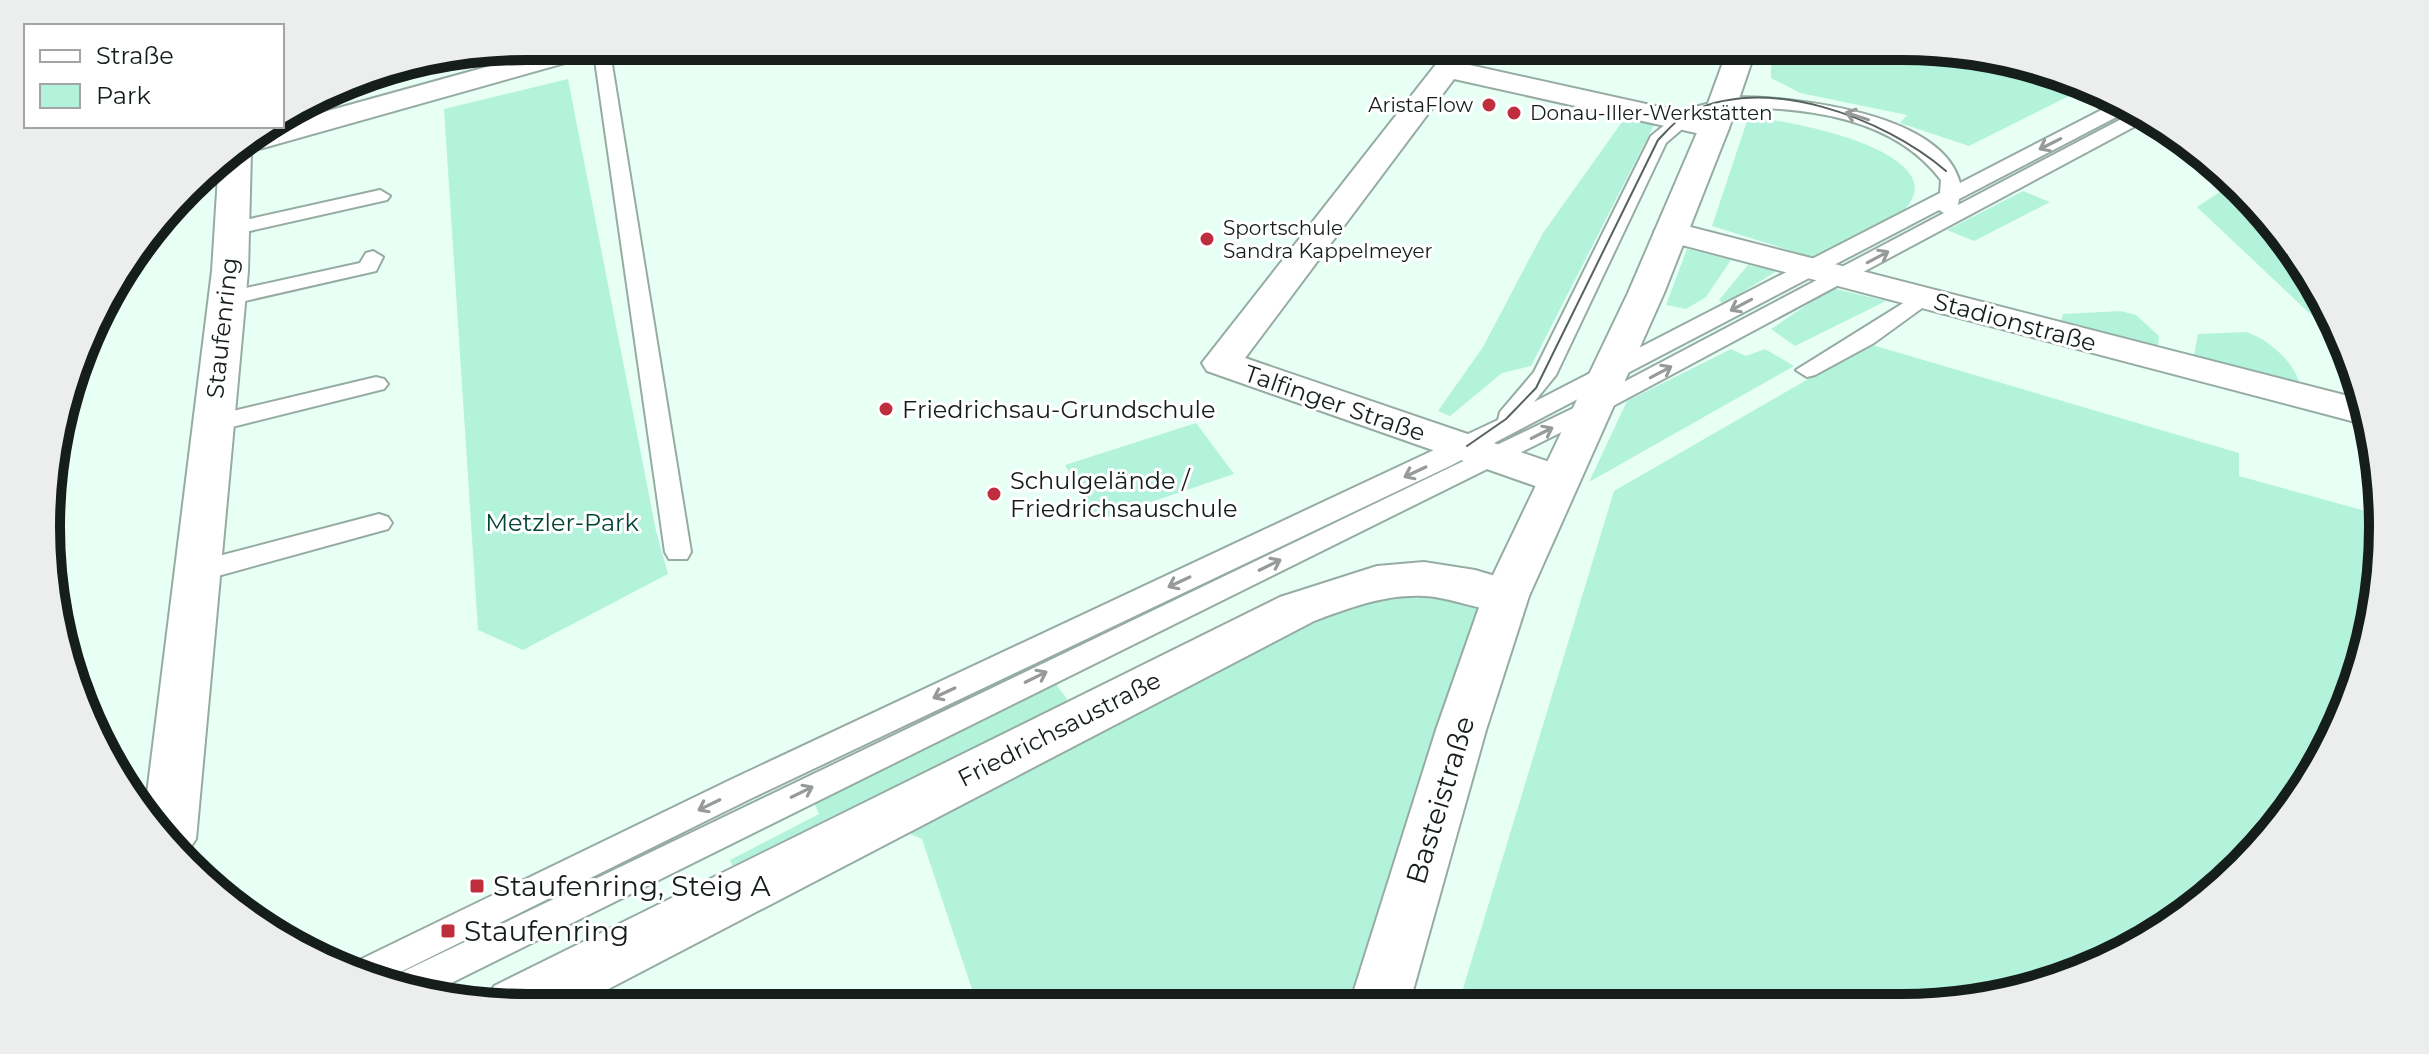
<svg xmlns="http://www.w3.org/2000/svg" width="2429" height="1054" font-family="Montserrat,sans-serif">
  <style>
    .green { fill: #b3f3dc }
    .lines { fill: none; stroke-linecap: round; stroke-linejoin: round }
    .service-casing { stroke: #96aca3; stroke-width: 4 }
    .minor-casing { stroke: #96aca3; stroke-width: 4 }
    .tertiary-casing { stroke: #96aca3; stroke-width: 4 }
    .service { fill: #fff; fill-rule: evenodd }
    .minor { fill: #fff; fill-rule: evenodd }
    .tertiary { fill: #fff; fill-rule: evenodd }
    .tram { stroke: #56625d; stroke-width: 2 }
    .oneway { stroke: #969a98 }
    .poi-dot { fill: #bf2e3d; stroke: #fff; stroke-width: 3 }
    .labels { text-anchor: middle; dominant-baseline: central; stroke-width: 6; stroke-linejoin: round; paint-order: stroke }
    .far-poi-label { font-size: 20px; fill: #161e1b; stroke: #fff; text-anchor: start }
    .street-label { font-size: 24px; fill: #161e1b; stroke: #fff }
    .poi-label { font-size: 24px; fill: #161e1b; stroke: #fff; text-anchor: start }
    .park-label { font-size: 24px; fill: #034535; stroke: #fff }
    .near-street-label { font-size: 28px; fill: #161e1b; stroke: #fff }
    .near-poi-label { font-size: 28px; fill: #161e1b; stroke: #fff; text-anchor: start }
    .rim { fill: none; stroke: #161e1b; stroke-width: 10 }
  </style>
  <rect width="100%" height="100%" fill="#e8fff6"/>
  <path class="green" d="M1771 46H1902L2057 72 2094 93 2077 92 1969 146 1900 123 1907 115 1800 93 1771 78Z
    M568 79 656 531 668 574 523 650 478 630 444 109Z
    M1748 118C1782 117 1958 152 1905 209L1811 257 1712 226Z
    M1636 119 1655 123 1531 366 1502 373 1450 416 1438 411 1483 347 1543 233 1622 122Z
    M2233 183 2334 315 2342 344 2197 207Z
    M2023 191 2050 202 1974 241 1947 230Z
    M1687 249 1731 260 1706 297 1686 309 1666 305Z
    M1748 265 1777 271 1723 304 1719 300Z
    M1832 288 1886 301 1795 346 1771 329Z
    M2121 311 2136 315 2159 336 2158 346 2061 321 2063 314Z
    M2246 332C2267 338 2294 362 2299 382L2194 355 2198 334Z
    M1869 344 2239 453V476L2380 515 2357 682 2302 795 2195 908 2087 971 1965 1004 1458 1005 1614 491Z
    M1731 349 1746 356 1765 349 1794 366 1589 482 1627 401Z
    M1196 423 1234 474 1098 520 1065 465Z
    M1334 594 1506 596 1379 1006 978 1007 922 839 880 821Z
    M1053 680 1069 702 736 873 730 860 819 814 813 800Z"/>
  <g class="lines">
    <defs>
      <path id="service" d="M593 46H609L691 552 687 559H669L665 552Z
        M1734 97C1793 97 1942 112 1960 183L2113 104 2126 112 1959 199 1958 205 2131 114 2143 122 1600 413 433 992 390 985 394 976 1584 403 1944 213 1939 210 1450 466 750 799 378 983 345 967 728 781 1498 420 1500 412 1534 372 1651 136 1683 110ZM1735 107C1809 108 1893 117 1941 180L1940 193 1534 402 1556 375 1666 143 1695 118Z
        M380 190 390 196 387 200 232 235 222 229 232 223Z
        M373 251 383 257 376 271 227 305 216 299 219 294 360 263 366 253Z
        M1921 292 1929 293 1932 298 1929 303 1874 343 1815 375 1807 377 1796 370Z
        M376 377 384 379 388 384 384 389 212 432 200 424 212 416Z
        M379 514 388 517 392 523 388 529 196 582 186 579 183 572 186 565 196 562Z"/>
      <path id="minor" d="M1447 60 1714 119 1725 121 1729 128 1725 135 1714 137 1454 79 1245 358 1573 470 1579 480 1573 490 1558 494 1207 371 1202 363 1437 63Z
        M246 144 251 151 248 271 196 839 184 857 145 810 212 271 219 160Z
        M1671 222 2356 398 2363 424 1659 239 1654 232 1659 225Z
        M1424 562 1475 570 1522 584 1529 596 1522 608C1492 618 1456 597 1424 596 1385 594 1349 608 1314 621L572 1008H527L487 1001 494 986 1280 597 1377 566Z"/>
      <path id="tertiary" d="M562 46H608L604 52 263 148 252 150 241 147 284 123Z
        M1729 46H1757L1729 128 1664 293 1529 596 1486 730 1409 1005 1349 1006 1436 730 1483 596 1628 293 1699 128Z"/>
    </defs>
    <use href="#service" class="service-casing"/>
    <use href="#minor" class="minor-casing"/>
    <use href="#tertiary" class="tertiary-casing"/>
    <use href="#service" class="service"/>
    <use href="#minor" class="minor"/>
    <use href="#tertiary" class="tertiary"/>
    <path class="tram" d="M1467 446 1506 419 1536 388 1658 140C1666 132 1675 121 1685 115 1763 71 1884 118 1946 171"/>
  </g>
  <defs><path id="oneway-shaft" d="M-6 0H5M1.5-3L5.5 0L1.5 3" fill="none" stroke-width="1.6" stroke-linecap="round" stroke-linejoin="round" transform="scale(2)"/></defs>
  <g class="oneway">
    <use href="#oneway-shaft" transform="translate(1857 116) rotate(-162)"/>
    <use href="#oneway-shaft" transform="translate(2050 144) rotate(153)"/>
    <use href="#oneway-shaft" transform="translate(1878 257) rotate(-28)"/>
    <use href="#oneway-shaft" transform="translate(1741 305) rotate(152)"/>
    <use href="#oneway-shaft" transform="translate(1661 372) rotate(-28)"/>
    <use href="#oneway-shaft" transform="translate(1542 433) rotate(-27)"/>
    <use href="#oneway-shaft" transform="translate(1415 472) rotate(155)"/>
    <use href="#oneway-shaft" transform="translate(1270 565) rotate(-26)"/>
    <use href="#oneway-shaft" transform="translate(1179 582) rotate(155)"/>
    <use href="#oneway-shaft" transform="translate(1036 677) rotate(-26)"/>
    <use href="#oneway-shaft" transform="translate(944 693) rotate(155)"/>
    <use href="#oneway-shaft" transform="translate(802 792) rotate(-26)"/>
    <use href="#oneway-shaft" transform="translate(709 805) rotate(154)"/>
  </g>
  <g class="poi-dot">
    <circle cx="1489" cy="105" r="8"/>
    <circle cx="1514" cy="113" r="8"/>
    <circle cx="1207" cy="239" r="8"/>
    <circle cx="886" cy="409" r="8"/>
    <circle cx="994" cy="494" r="8"/>
    <rect x="469" y="878" width="16" height="16" rx="4"/>
    <rect x="440" y="923" width="16" height="16" rx="4"/>
  </g>
  <g class="labels">
    <g class="far-poi-label">
      <text x="1473" y="105" text-anchor="end">AristaFlow</text>
      <text x="1530" y="113">Donau-Iller-Werkstätten</text>
      <text x="1223" y="228">Sportschule<tspan x="1223" dy="23">Sandra Kappelmeyer</tspan></text>
    </g>
    <g class="street-label">
      <text transform="translate(2015 322) rotate(15)">Stadionstraße</text>
      <text transform="translate(222 328) rotate(-84)">Staufenring</text>
      <text transform="translate(1335 403) rotate(19)">Talfinger Straße</text>
      <text transform="translate(1059 729) rotate(-27)">Friedrichsaustraße</text>
    </g>
    <g class="poi-label">
      <text x="902" y="409">Friedrichsau-Grundschule</text>
      <text x="1010" y="480">Schulgelände /<tspan x="1010" dy="28">Friedrichsauschule</tspan></text>
    </g>
    <g class="park-label">
      <text x="562" y="522">Metzler-Park</text>
    </g>
    <g class="near-street-label">
      <text transform="translate(1440 800) rotate(-73)">Basteistraße</text>
    </g>
    <g class="near-poi-label">
      <text x="493" y="886">Staufenring, Steig A</text>
      <text x="464" y="931">Staufenring</text>
    </g>
  </g>
  <path d="M0 0H2429V1054H0ZM527 60H1902A467 467 0 0 1 2369 527V527A467 467 0 0 1 1902 994H527A467 467 0 0 1 60 527V527A467 467 0 0 1 527 60Z" fill="#eceded" fill-rule="evenodd"/>
  <path class="rim" d="M527 60H1902A467 467 0 0 1 2369 527V527A467 467 0 0 1 1902 994H527A467 467 0 0 1 60 527V527A467 467 0 0 1 527 60Z"/>
  <rect x="24" y="24" width="260" height="104" fill="#ffffff" stroke="#a2a5a4" stroke-width="2"/>
  <rect x="40" y="50" width="40" height="12" fill="#ffffff" stroke="#a2a5a4" stroke-width="2"/>
  <text x="96" y="64" font-size="24" fill="#161e1b">Straße</text>
  <rect x="40" y="84" width="40" height="24" fill="#b3f3dc" stroke="#a2a5a4" stroke-width="2"/>
  <text x="96" y="104" font-size="24" fill="#161e1b">Park</text>
</svg>
